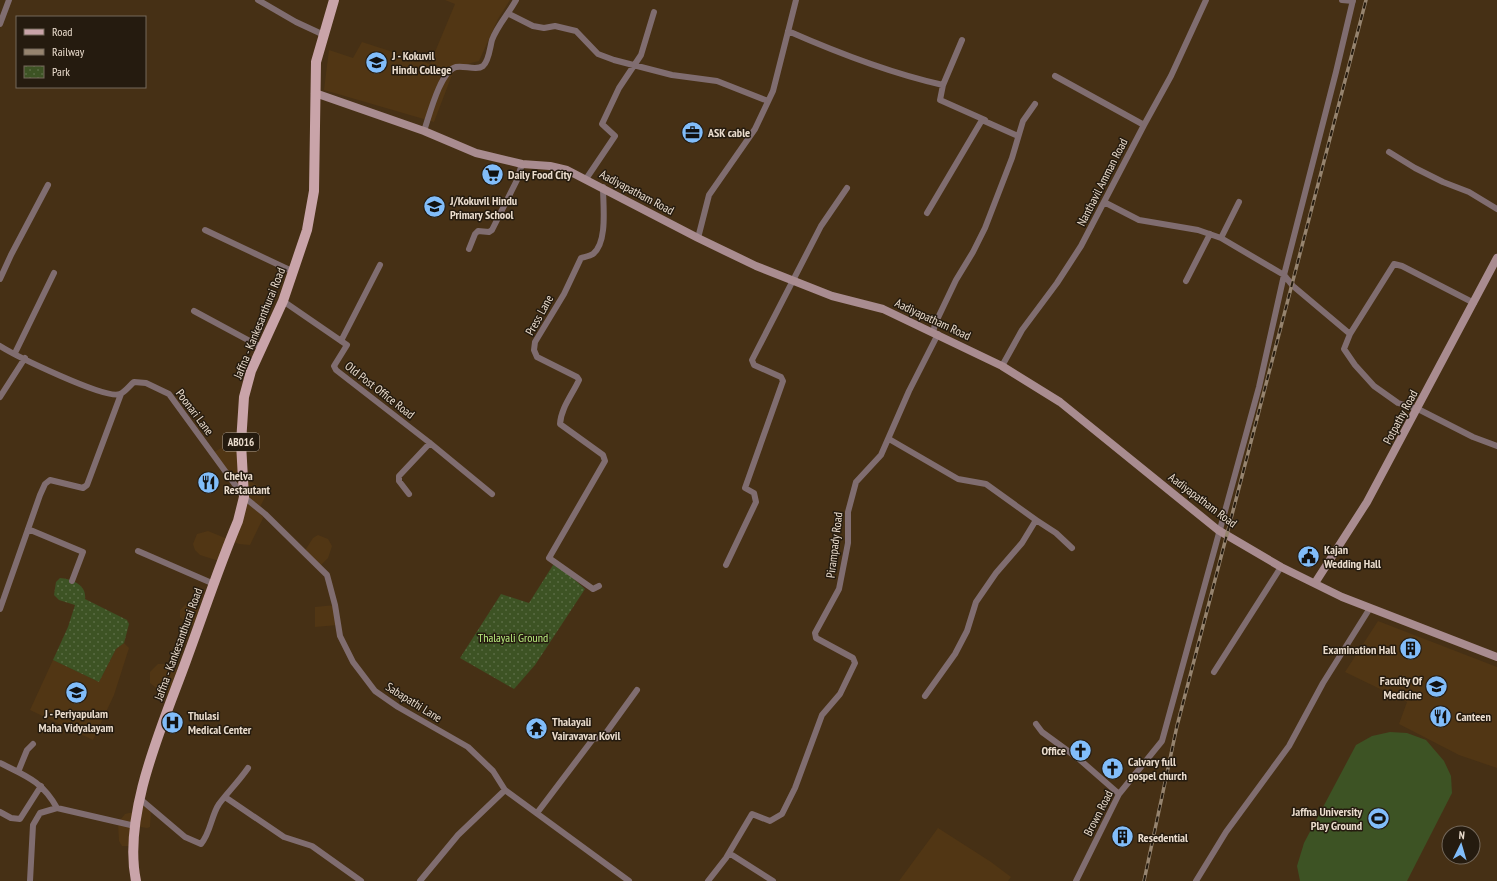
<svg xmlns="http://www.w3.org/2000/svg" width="1497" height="881" font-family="'PT Sans Narrow',sans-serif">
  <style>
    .built { fill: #513614 }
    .grass { fill: #3d5324 }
    .park { fill: url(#park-dots) }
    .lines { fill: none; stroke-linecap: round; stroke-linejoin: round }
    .street { stroke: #806d70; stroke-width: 6 }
    .secondary { stroke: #a98c90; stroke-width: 8 }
    .primary { stroke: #c9a4a9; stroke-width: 10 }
    .rail-casing { stroke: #96846f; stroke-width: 3.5 }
    .rail { stroke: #251b0f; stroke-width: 2; stroke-dasharray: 6; stroke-linecap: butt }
    .labels { text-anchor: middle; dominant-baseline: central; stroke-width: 3; stroke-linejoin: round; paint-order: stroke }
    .shield { fill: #251b0f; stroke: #afa294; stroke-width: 1 }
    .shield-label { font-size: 11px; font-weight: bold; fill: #eadccd }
    .poi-label { font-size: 12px; font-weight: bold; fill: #eadccd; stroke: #251b0f; text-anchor: start }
    .street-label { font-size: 12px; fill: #eadccd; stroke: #251b0f }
    .park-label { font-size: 12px; fill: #b9ee7f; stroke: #251b0f }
  </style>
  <defs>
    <pattern id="park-dots" width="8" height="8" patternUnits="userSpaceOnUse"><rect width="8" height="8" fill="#3d5324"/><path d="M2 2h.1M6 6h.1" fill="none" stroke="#596b43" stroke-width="1.8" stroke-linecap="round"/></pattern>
  </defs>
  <rect width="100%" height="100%" fill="#463015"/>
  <path class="built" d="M445 0H510L498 19 479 61 455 67 434 122 324 90 329 50 353 58 362 42 430 64 455 4Z
    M241 443 244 477 266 491V495L259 509 265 514 250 545 239 544 230 540 222 562 200 555 195 550 193 544 197 534 208 531 230 540 244 497 212 453 227 445Z
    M318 535 328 539 332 546 328 558 319 567 304 552 313 538Z
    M187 603 204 612 199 627 185 622 180 617V610Z
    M335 605 338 625 315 627V607Z
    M1378 621 1497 667V768L1459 755 1399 724 1407 702 1345 672Z
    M124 643 129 648 114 695 93 740 30 710 53 660 99 682 116 649Z
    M158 664H165L182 672 174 695 155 687 150 683V672Z
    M171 711 181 715 180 727 175 731 162 728Z
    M139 798 151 809 150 827 147 828 135 826 134 846H122L119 841 118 823 125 814 137 811Z
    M938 828 991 862 1011 877 1008 881H899Z"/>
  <path class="grass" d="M1390 732 1407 733 1426 740 1444 761 1451 776 1452 793 1407 881H1300L1297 866 1304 843 1356 745 1372 736Z"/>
  <path class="park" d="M555 562 585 589 535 665 514 689 460 658 501 594 529 603Z
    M60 578C72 579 87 585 85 599L127 620 129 624 124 643 116 649 99 682 53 660 68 627 75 605 59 600 54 595 56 582Z"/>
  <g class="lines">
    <path class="street" d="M258 0 296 22 324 35
      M1342 0 1353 1
      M509 14 533 26 544 28 555 26 576 31 598 54 614 60 672 75 717 81 768 101
      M0 24 9 0
      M788 31C838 53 889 73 943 85L940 100 985 120
      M1055 76 1144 125
      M943 85 962 40
      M424 131C429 117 440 71 456 67 464 65 476 71 483 66 489 61 490 47 492 40 497 26 509 13 516 0
      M1389 152 1415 168 1443 182 1469 192 1497 209
      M586 179 615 136 602 124 619 88 641 55 654 12
      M1104 202 1139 220 1198 230 1221 238 1284 275 1293 286 1350 334
      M927 213 982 120 1018 136
      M205 230 294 272
      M698 238 709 195 755 129 773 91 796 0
      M1221 238 1239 202
      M469 249 475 234 478 231 489 232 492 230 517 180 522 164
      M0 279 11 255 48 185
      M1186 281 1210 234
      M283 301 347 345 334 366 336 370 430 443 492 494
      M1474 303 1402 266 1394 264 1350 334 1344 349 1355 365 1374 386 1398 403 1418 409 1473 437 1497 446
      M194 311 261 347
      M933 333 935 324 956 280 973 252 985 228 1012 158 1023 121 1035 104
      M341 341 380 265
      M0 346C16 356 106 400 120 394 125 392 130 385 134 382L146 383 169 394 244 497 265 514 327 575 335 605 340 636 353 662 375 691 398 707 468 747 493 771 505 790 629 881
      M15 353 54 273
      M1002 366 1022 330 1057 283 1081 246 1144 125 1171 76 1206 0
      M0 397 25 358
      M889 439 958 479 986 484 1036 520
      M409 494 399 481V476L430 443
      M28 529 83 552 72 581
      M138 551 214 584
      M726 565 756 502 754 493 745 488 783 381 781 377 754 365 752 360 821 226 847 188
      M599 586 593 589 549 558 605 461 603 455 560 424C561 408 572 395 579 380L577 377 537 357 534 350 535 342 564 294 581 258C584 257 590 256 593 254 608 242 603 205 603 187
      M0 609 40 495 45 484 50 480 83 488 87 485 121 394
      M1214 672 1281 567
      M925 696 955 654 967 631 976 602 996 573 1022 543 1036 520 1056 533 1072 548
      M1036 724 1042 732 1079 759 1119 794
      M0 763C26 776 42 781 57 808
      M18 772 27 750 33 744
      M225 797 284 837 312 846 361 881
      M139 798 185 837 201 844C211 832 211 816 219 804 228 792 239 781 248 768
      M0 812 11 818 20 819 41 786
      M537 813 593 739 603 737 637 690
      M729 853 773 881
      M30 881 33 825 40 813 57 808 135 826
      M420 881 458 835 505 790
      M708 881 726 858 752 814 770 821 782 814 795 788 822 715 840 694 855 663 853 658 816 638 815 633 839 589 848 543V512L856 482 881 455 909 391 938 334
      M1076 881 1119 794 1162 741 1259 387 1284 275 1336 72 1353 0
      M1196 881 1226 832 1289 746 1323 683 1370 608"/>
    <path class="secondary" d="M315 93 424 131 476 153 522 164 550 166 567 170 698 238 756 266 832 296 883 309 1002 366 1060 402 1218 530 1281 567 1342 597 1497 657
      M1315 583 1367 502 1497 258"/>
    <path class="primary" d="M136 881C122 813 164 722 187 658 204 612 219 566 238 521L244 497 241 443 244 397 251 371 283 301 307 230 314 191 316 62 334 0"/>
    <defs>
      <path id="rail" d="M1144 881 1177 726 1366 0"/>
    </defs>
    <use href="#rail" class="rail-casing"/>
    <use href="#rail" class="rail"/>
  </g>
  <defs>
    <symbol id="school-disc" viewBox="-11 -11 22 22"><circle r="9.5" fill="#81bdfa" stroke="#251b0f"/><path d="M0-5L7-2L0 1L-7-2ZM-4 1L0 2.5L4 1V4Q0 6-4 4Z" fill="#111"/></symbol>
    <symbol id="office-disc" viewBox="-11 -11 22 22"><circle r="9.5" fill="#81bdfa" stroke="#251b0f"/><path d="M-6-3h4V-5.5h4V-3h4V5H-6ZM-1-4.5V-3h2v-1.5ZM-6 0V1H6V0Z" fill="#111"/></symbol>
    <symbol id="supermarket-disc" viewBox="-11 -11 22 22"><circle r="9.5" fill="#81bdfa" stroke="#251b0f"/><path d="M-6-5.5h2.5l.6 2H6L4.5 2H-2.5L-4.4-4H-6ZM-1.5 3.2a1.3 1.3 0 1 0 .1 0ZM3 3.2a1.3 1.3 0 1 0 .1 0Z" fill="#111"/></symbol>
    <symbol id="restaurant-disc" viewBox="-11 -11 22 22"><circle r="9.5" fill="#81bdfa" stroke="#251b0f"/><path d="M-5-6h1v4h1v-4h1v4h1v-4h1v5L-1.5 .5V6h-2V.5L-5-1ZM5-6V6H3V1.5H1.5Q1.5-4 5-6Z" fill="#111"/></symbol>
    <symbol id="civic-disc" viewBox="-11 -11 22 22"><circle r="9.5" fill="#81bdfa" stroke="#251b0f"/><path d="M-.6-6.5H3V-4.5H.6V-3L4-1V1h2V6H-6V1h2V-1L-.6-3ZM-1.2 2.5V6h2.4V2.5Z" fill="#111"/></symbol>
    <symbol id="building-disc" viewBox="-11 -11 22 22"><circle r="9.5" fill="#81bdfa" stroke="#251b0f"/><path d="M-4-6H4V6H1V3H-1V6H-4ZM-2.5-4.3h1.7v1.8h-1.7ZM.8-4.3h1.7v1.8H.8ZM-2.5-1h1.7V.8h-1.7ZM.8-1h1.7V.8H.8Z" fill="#111"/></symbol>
    <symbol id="university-disc" viewBox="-11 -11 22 22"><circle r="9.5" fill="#81bdfa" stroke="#251b0f"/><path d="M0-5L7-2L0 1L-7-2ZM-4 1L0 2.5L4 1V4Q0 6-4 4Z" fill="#111"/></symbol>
    <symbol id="hospital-disc" viewBox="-11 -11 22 22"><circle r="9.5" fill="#81bdfa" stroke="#251b0f"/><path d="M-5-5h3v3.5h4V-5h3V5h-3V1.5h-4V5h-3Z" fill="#111"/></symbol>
    <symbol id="temple-disc" viewBox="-11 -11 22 22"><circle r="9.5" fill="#81bdfa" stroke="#251b0f"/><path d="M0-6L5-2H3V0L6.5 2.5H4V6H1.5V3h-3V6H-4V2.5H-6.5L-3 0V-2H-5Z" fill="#111"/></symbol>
    <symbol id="church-disc" viewBox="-11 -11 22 22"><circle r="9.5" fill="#81bdfa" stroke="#251b0f"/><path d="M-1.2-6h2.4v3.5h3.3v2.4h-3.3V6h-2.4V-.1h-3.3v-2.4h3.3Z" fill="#111"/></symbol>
    <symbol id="stadium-disc" viewBox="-11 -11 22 22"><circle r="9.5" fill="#81bdfa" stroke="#251b0f"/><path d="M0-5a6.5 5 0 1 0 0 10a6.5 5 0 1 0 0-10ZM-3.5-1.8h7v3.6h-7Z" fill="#111"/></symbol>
  </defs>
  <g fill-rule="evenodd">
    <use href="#school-disc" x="364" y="50" width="25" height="25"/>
    <use href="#office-disc" x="680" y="120" width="25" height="25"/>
    <use href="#supermarket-disc" x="480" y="162" width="25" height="25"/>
    <use href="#school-disc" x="422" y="194" width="25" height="25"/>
    <use href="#restaurant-disc" x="196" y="470" width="25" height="25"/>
    <use href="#civic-disc" x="1296" y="544" width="25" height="25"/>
    <use href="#building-disc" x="1398" y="636" width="25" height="25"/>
    <use href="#university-disc" x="1424" y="674" width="25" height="25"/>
    <use href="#school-disc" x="64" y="680" width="25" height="25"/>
    <use href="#restaurant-disc" x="1428" y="704" width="25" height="25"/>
    <use href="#hospital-disc" x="160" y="710" width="25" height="25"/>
    <use href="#temple-disc" x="524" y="716" width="25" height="25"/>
    <use href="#church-disc" x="1068" y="738" width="25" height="25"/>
    <use href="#church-disc" x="1100" y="756" width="25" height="25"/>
    <use href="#stadium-disc" x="1366" y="806" width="25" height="25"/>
    <use href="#building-disc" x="1110" y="824" width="25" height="25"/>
  </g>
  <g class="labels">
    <rect class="shield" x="223" y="433" width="36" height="18" rx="3"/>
    <g class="shield-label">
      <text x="241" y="442">AB016</text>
    </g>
    <g class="poi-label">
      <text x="392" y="55">J - Kokuvil<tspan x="392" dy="14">Hindu College</tspan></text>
      <text x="708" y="132">ASK cable</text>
      <text x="508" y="174">Daily Food City</text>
      <text x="450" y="200">J/Kokuvil Hindu<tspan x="450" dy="14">Primary School</tspan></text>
      <text x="224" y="475">Chelva<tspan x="224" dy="14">Restautant</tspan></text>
      <text x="1324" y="549">Kajan<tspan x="1324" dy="14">Wedding Hall</tspan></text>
      <text x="1396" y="649" text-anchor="end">Examination Hall</text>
      <text x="1422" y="680" text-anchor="end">Faculty Of<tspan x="1422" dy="14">Medicine</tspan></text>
      <text x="76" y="713" text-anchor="middle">J - Periyapulam<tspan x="76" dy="14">Maha Vidyalayam</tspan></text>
      <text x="188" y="715">Thulasi<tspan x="188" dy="14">Medical Center</tspan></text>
      <text x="1456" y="716">Canteen</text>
      <text x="552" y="721">Thalayali<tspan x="552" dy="14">Vairavavar Kovil</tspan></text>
      <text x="1066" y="750" text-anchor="end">Office</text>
      <text x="1128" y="761">Calvary full<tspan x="1128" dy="14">gospel church</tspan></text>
      <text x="1362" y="811" text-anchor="end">Jaffna University<tspan x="1362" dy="14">Play Ground</tspan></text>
      <text x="1138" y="837">Resedential</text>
    </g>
    <g class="street-label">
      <text transform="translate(1102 182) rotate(-63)">Nanthavil Amman Road</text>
      <text transform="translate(637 192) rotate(28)">Aadiyapatham Road</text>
      <text transform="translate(539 315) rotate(-61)">Press Lane</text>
      <text transform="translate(933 319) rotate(25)">Aadiyapatham Road</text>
      <text transform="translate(259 323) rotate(-68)">Jaffna - Kankesanthurai Road</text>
      <text transform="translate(380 390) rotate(38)">Old Post Office Road</text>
      <text transform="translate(195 412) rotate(53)">Poonari Lane</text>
      <text transform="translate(1400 417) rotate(-62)">Potpathy Road</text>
      <text transform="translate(1203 500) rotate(37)">Aadiyapatham Road</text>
      <text transform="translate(834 545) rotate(-83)">Pirampady Road</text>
      <text transform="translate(178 644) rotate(-70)">Jaffna - Kankesanthurai Road</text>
      <text transform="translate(414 702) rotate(32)">Sabapathi Lane</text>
      <text transform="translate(1098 813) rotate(-63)">Brown Road</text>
    </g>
    <g class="park-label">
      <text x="513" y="637">Thalayali Ground</text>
    </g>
  </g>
  <rect x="16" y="16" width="130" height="72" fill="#251b0f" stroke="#74685b"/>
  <rect x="24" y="29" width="20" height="6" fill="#c9a4a9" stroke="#74685b"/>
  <text x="52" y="36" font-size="12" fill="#eadccd">Road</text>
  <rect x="24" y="49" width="20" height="6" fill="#96846f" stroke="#74685b"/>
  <text x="52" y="56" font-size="12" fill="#eadccd">Railway</text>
  <rect x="24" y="66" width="20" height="12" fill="url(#park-dots)" stroke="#74685b"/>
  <text x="52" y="76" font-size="12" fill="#eadccd">Park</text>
  <g transform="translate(1461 845) rotate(5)"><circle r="19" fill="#251b0f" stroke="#74685b"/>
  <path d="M0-3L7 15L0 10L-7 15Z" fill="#81bdfa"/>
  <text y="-6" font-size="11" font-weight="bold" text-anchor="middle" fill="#eadccd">N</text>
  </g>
</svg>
